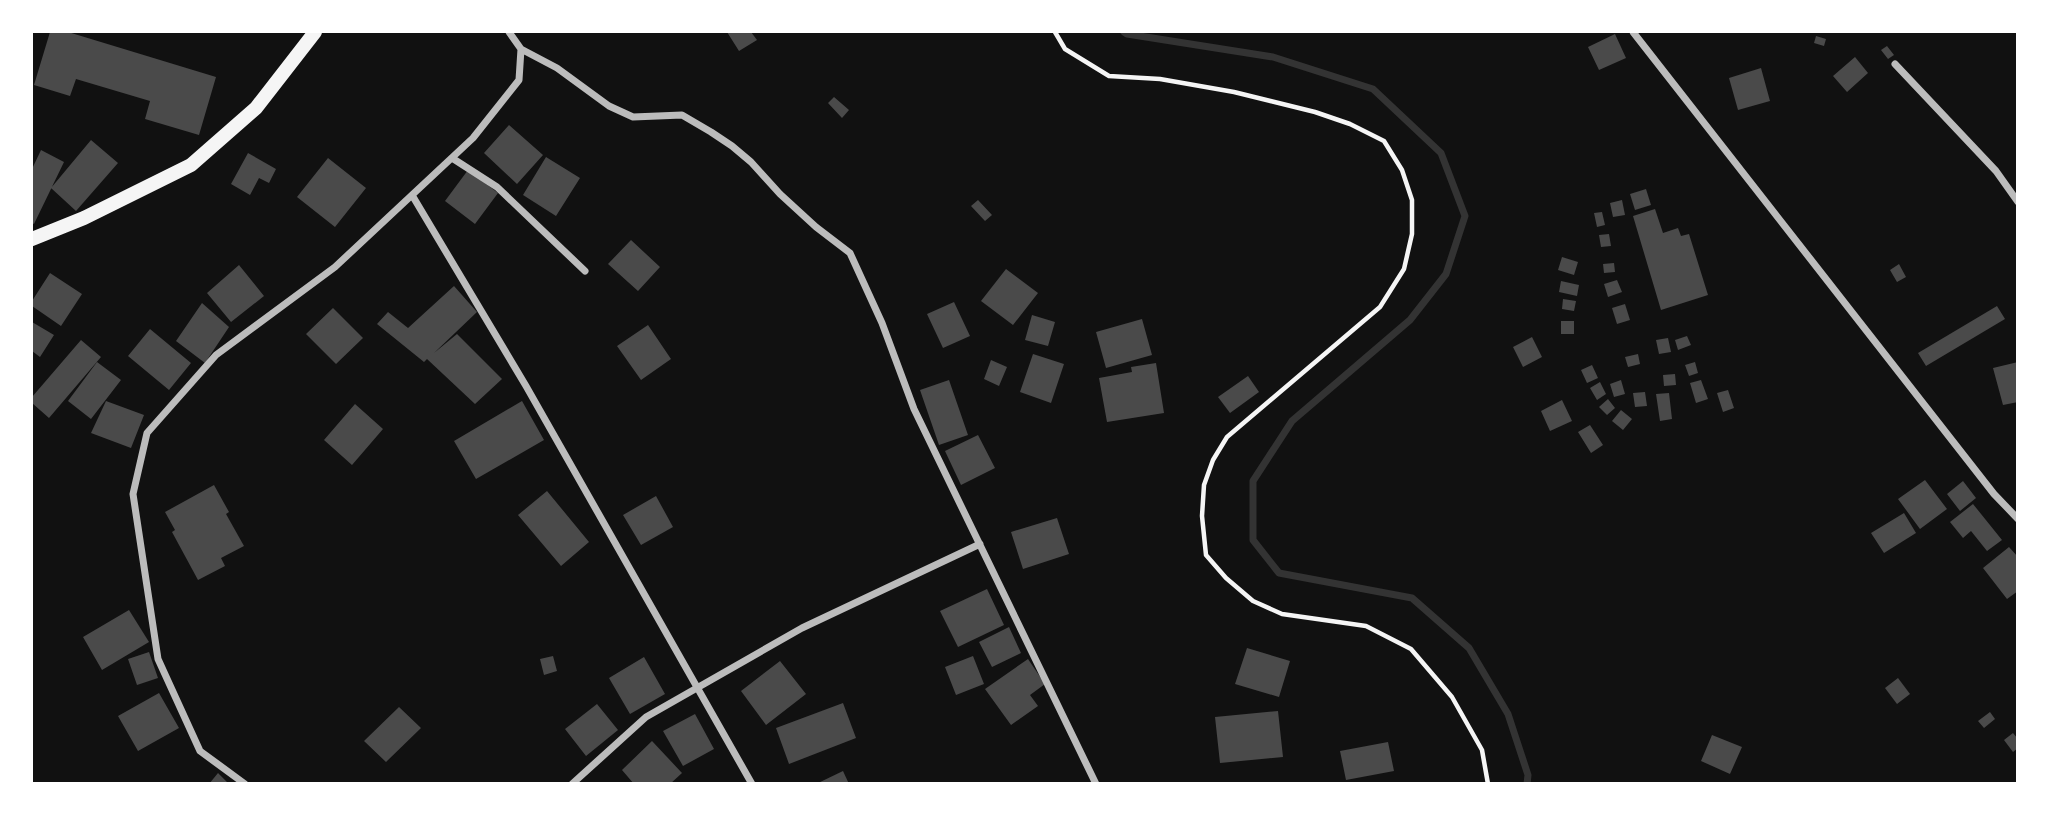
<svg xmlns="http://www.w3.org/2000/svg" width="2049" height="815" font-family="'Times New Roman',serif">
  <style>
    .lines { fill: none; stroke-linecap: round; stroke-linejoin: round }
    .stream { stroke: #333; stroke-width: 7 }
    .building { fill: #4a4a4a }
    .path { stroke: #f5f5f5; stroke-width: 4.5 }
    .minor { stroke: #bcbcbc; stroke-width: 7 }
    .secondary { stroke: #f5f5f5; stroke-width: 14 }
  </style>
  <rect width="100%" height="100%" fill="#111"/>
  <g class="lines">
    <path class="stream" d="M1124 32 1127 34 1273 57 1373 89 1441 153 1465 216 1446 274 1410 320 1292 421 1253 481V540L1279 573 1412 598 1469 648 1508 714 1528 775 1527 784"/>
  </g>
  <path class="building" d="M50 32H68L216 77 199 135 145 119 150 101 76 79 70 96 34 85Z
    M727 32H751L757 40 739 51Z
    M1615 34 1626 58 1599 70 1588 47Z
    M1816 36 1826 39 1824 46 1814 43Z
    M1887 46 1894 55 1888 59 1881 50Z
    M1855 57 1868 73 1847 92 1833 76Z
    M1761 68 1770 101 1738 110 1729 78Z
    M834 97 849 110 842 118 828 103Z
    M509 125 543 155 517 184 484 153Z
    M91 140 118 163 76 211 51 188Z
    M41 150 64 162 34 224 32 223V169Z
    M248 153 276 169 269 183 259 178 250 195 231 184Z
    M546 157 580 178 556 216 523 195Z
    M328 158 366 188 335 227 297 197Z
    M468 170 498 193 475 224 445 201Z
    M1646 189 1651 205 1635 210 1630 194Z
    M978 200 992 215 985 221 971 206Z
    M1622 200 1625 215 1613 217 1610 203Z
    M1655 209 1663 233 1678 228 1681 236 1689 234 1708 295 1661 310 1633 216Z
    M1602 212 1605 225 1597 227 1594 213Z
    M1609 234 1611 246 1601 247 1599 235Z
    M631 240 660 267 638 291 608 264Z
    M1562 257 1578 262 1574 275 1558 270Z
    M1614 263 1615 272 1604 273 1603 264Z
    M1899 264 1906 277 1897 282 1890 270Z
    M239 265 264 296 231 322 207 293Z
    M1006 269 1038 293 1013 325 981 301Z
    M50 273 82 294 61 326 32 306V301Z
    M1617 280 1622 292 1608 297 1604 284Z
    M1561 281 1579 285 1577 296 1559 292Z
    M454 286 477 312 434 353 457 334 502 379 475 404 427 359 424 362 377 324 388 312 408 328Z
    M1563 299 1576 301 1574 311 1562 309Z
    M954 302 970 336 943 348 927 314Z
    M202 303 229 327 205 363 176 341Z
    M1625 304 1630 320 1617 324 1612 308Z
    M1997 306 2005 319 1926 366 1918 353Z
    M333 308 363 338 336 364 306 334Z
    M1032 315 1055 322 1048 346 1025 340Z
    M1142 319 1152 355 1106 368 1096 332Z
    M1561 321H1574V334H1561Z
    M32 322 54 335 40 357 32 351Z
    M648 325 671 359 641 380 617 346Z
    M150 329 191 363 169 390 128 356Z
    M1687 336 1691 345 1678 350 1675 340Z
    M1532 337 1542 357 1523 367 1513 347Z
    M1668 338 1671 352 1659 354 1656 340Z
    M81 340 101 357 49 418 32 403V397Z
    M1033 354 1064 364 1051 403 1020 392Z
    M1638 354 1640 364 1628 367 1625 357Z
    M991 360 1007 367 999 386 984 379Z
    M97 362 121 380 91 419 68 401Z
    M1695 362 1698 373 1689 376 1685 365Z
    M2018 362V402L2003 405 1993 368Z
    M1156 363 1164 413 1107 422 1099 378 1132 372 1131 367Z
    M1592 365 1598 378 1587 383 1581 370Z
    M1675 374 1676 385 1664 386 1663 375Z
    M1248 376 1259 392 1230 413 1218 397Z
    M949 380 968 435 939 445 920 390Z
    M1621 380 1625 394 1614 397 1610 384Z
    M1701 380 1708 399 1696 403 1690 383Z
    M1600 382 1606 394 1597 400 1590 388Z
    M1728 390 1734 408 1723 412 1717 393Z
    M1645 392 1647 406 1635 407 1633 393Z
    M1669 393 1672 419 1660 421 1656 394Z
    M1608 399 1615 408 1607 415 1599 407Z
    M1562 400 1572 421 1550 431 1541 411Z
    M106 401 144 415 131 448 91 433Z
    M522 401 544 440 476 479 454 441Z
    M355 404 383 429 352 465 324 440Z
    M1621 410 1632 419 1623 430 1612 421Z
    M1590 425 1603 445 1591 453 1578 432Z
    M978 435 995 468 961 485 945 451Z
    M1925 480 1947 509 1920 529 1898 499Z
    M1963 481 1976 498 1960 511 1947 494Z
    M214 485 229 512 226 514 244 546 221 558 225 566 198 580 172 532 175 530 165 512Z
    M547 491 589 542 561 566 518 515Z
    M656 496 673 527 641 545 623 515Z
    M1973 504 2002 540 1987 551 1971 531 1963 538 1950 522Z
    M1904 513 1916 533 1884 553 1871 533Z
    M1057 518 1069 554 1023 569 1011 532Z
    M2009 547 2018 557V591L2007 599 1983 568Z
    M987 589 1004 625 958 647 940 611Z
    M129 610 149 642 102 670 83 637Z
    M1009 627 1021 653 992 667 979 642Z
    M1247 648 1290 661 1279 697 1235 684Z
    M149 652 158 678 137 685 128 659Z
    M553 656 557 671 544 675 540 659Z
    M973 656 984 684 956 695 945 667Z
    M644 657 665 694 630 714 609 678Z
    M1028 659 1045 684 1030 695 1038 706 1011 725 985 689Z
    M780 661 806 694 766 725 741 691Z
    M1898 678 1910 694 1897 704 1885 688Z
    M159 693 179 728 138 751 118 716Z
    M843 703 856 738 789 764 776 728Z
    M597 704 618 730 586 756 565 729Z
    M399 707 421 728 386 762 364 741Z
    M1278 711 1283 757 1220 763 1215 717Z
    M1990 712 1995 719 1984 728 1978 721Z
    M695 714 714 749 683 766 663 731Z
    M2013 733 2018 739V748L2013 752 2004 740Z
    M1712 735 1742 747 1730 774 1701 761Z
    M652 741 682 773 670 784H634L622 770Z
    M1388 742 1394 771 1346 780 1340 751Z
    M843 771 849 784H816Z
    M218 773 229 784H209Z"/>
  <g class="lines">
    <path class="path" d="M1055 32 1065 49 1109 76 1160 79 1234 92 1315 112 1350 124 1384 141 1402 170 1412 200V234L1404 269 1380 307 1227 437 1213 460 1204 485 1202 516 1206 555 1226 578 1253 601 1282 614 1366 626 1411 649 1452 697 1482 750 1488 784"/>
    <path class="minor" d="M1633 32 1994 494 2018 519
      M521 49 557 68 609 106 633 117 682 115 711 132 732 146 751 162 780 194 816 227 850 253 882 323 914 409 1096 784
      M1895 64 1996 171 2018 202
      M452 158 497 187 585 271
      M412 195 526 386 752 784
      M245 784 200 751 158 659 133 494 147 433 216 355 335 267 473 138 519 80 521 49 509 32
      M572 784 646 717 802 628 980 544"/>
    <path class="secondary" d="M32 239 84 218 191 165 256 108 315 32"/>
  </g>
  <rect width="2049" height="815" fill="none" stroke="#ffffff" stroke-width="66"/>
</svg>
